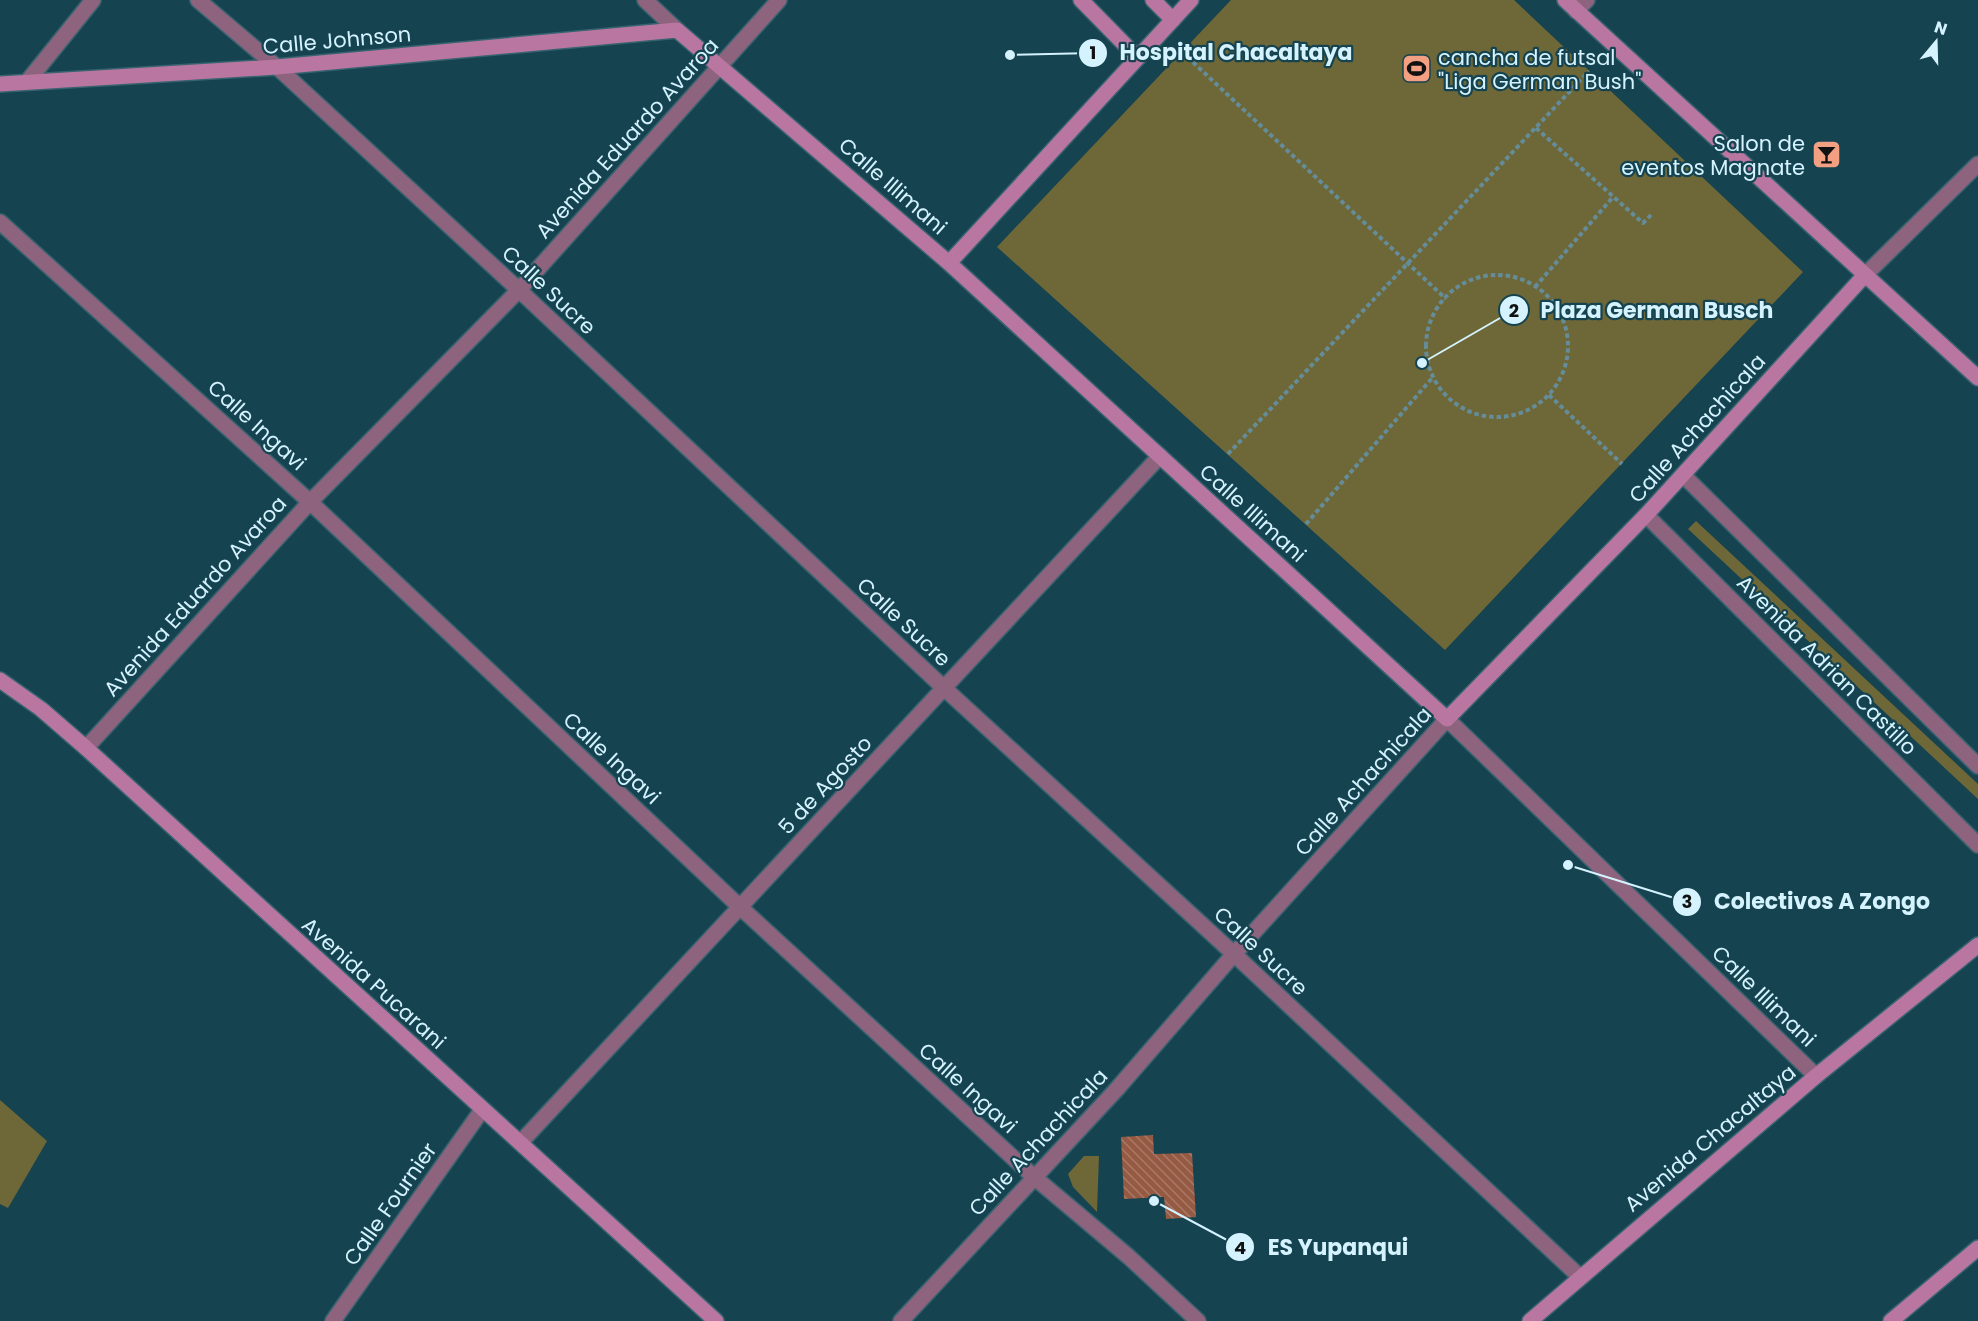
<svg xmlns="http://www.w3.org/2000/svg" width="1978" height="1321" font-family="Poppins,sans-serif">
  <style>
    .green { fill: #6e6738 }
    .building { fill: url(#building-back-hatch) }
    .lines { fill: none; stroke-linecap: round; stroke-linejoin: round }
    .street-casing { stroke: #37636f; stroke-width: 18 }
    .secondary-casing { stroke: #37636f; stroke-width: 18 }
    .path { stroke: #658d99; stroke-width: 4; stroke-dasharray: 4.5 3; stroke-linecap: butt }
    .street { stroke: #8d637d; stroke-width: 15 }
    .secondary { stroke: #b976a1; stroke-width: 15 }
    .labels { text-anchor: middle; dominant-baseline: central; stroke-width: 4.5; stroke-linejoin: round; paint-order: stroke }
    .street-label { font-size: 21px; fill: #d4f3fe; stroke: #154350 }
    .poi-label { font-size: 21px; fill: #d4f3fe; stroke: #154350; text-anchor: start }
    .leader { fill: none; stroke: #d4f3fe; stroke-width: 2 }
    .callout-dot { fill: #d4f3fe; stroke: #154350; stroke-width: 2 }
    .mark-label { font-size: 18px; text-anchor: middle; font-weight: bold; fill: #111 }
    .callout-label { font-size: 22px; text-anchor: middle; font-weight: bold; fill: #d4f3fe; stroke: #154350; stroke-width: 4.5; stroke-linejoin: round; paint-order: stroke }
  </style>
  <defs>
    <pattern id="building-back-hatch" width="6" height="6" patternUnits="userSpaceOnUse" patternTransform="scale(1.5)"><rect width="6" height="6" fill="#965942"/><path d="M-1 5l2 2M0 0l6 6M5-1l2 2" fill="none" stroke="#a87968"/></pattern>
  </defs>
  <rect width="100%" height="100%" fill="#154350"/>
  <path class="green" d="M1231 0H1514L1803 272 1445 650 997 247Z
    M1696 521 1978 784V799L1688 529Z
    M0 1100 47 1141 8 1208 0 1204Z
    M1084 1156H1099L1097 1212 1073 1187 1068 1174Z"/>
  <path class="building" d="M1153 1135 1154 1154 1192 1153 1196 1217 1166 1219 1164 1197 1124 1199 1121 1137Z"/>
  <g class="lines">
    <defs>
      <path id="street" d="M198 0 277 67 519 290 944 688 1234 954 1579 1276
        M645 0 677 30
        M1576 11 1587 0
        M27 82 93 0
        M0 222 310 502 740 907 1034 1177 1129 1257 1198 1321
        M1864 276 1978 164
        M1683 475 1978 766
        M1646 515 1978 845
        M86 748 310 502 519 290 779 0
        M521 1142 1160 456
        M333 1321 482 1110
        M901 1321 1116 1090 1234 954 1447 719 1816 1076"/>
      <path id="secondary" d="M1081 0 1138 58
        M1153 0 1173 20
        M1565 0 1978 378
        M0 84 277 67 677 30 949 263 1447 719 1646 515 1864 276
        M949 263 1191 0
        M0 680 41 709 86 748 716 1321
        M1530 1321 1816 1076 1978 945
        M1891 1321 1978 1248"/>
    </defs>
    <use href="#street" class="street-casing"/>
    <use href="#secondary" class="secondary-casing"/>
    <path class="path" d="M1182 52 1446 299
      M1536 128 1643 223 1653 213
      M1426 346a71 71 0 1 1 142 0a71 71 0 1 1-142 0Z
      M1535 287 1613 197
      M1549 395 1622 464
      M1228 454 1589 71
      M1306 524 1433 377"/>
    <use href="#street" class="street"/>
    <use href="#secondary" class="secondary"/>
  </g>
  <defs>
    <symbol id="stadium-square" viewBox="-11 -11 22 22"><rect x="-9" y="-9" width="18" height="18" rx="4" fill="#f2a081" stroke="#154350"/><path d="M0-5a6.5 5 0 1 0 0 10a6.5 5 0 1 0 0-10ZM-3.5-1.8h7v3.6h-7Z" fill="#111"/></symbol>
    <symbol id="bar-square" viewBox="-11 -11 22 22"><rect x="-9" y="-9" width="18" height="18" rx="4" fill="#f2a081" stroke="#154350"/><path d="M-6-5H6L.8 .8V4.5H3.5V6h-7V4.5H-.8V.8Z" fill="#111"/></symbol>
  </defs>
  <g fill-rule="evenodd">
    <use href="#stadium-square" x="1400" y="52" width="33" height="33"/>
    <use href="#bar-square" x="1810" y="138" width="33" height="33"/>
  </g>
  <g class="labels">
    <g class="street-label">
      <text transform="translate(337 40) rotate(-5)">Calle Johnson</text>
      <text transform="translate(627 138) rotate(-48)">Avenida Eduardo Avaroa</text>
      <text transform="translate(893 186) rotate(41)">Calle Illimani</text>
      <text transform="translate(549 290) rotate(43)">Calle Sucre</text>
      <text transform="translate(257 425) rotate(42)">Calle Ingavi</text>
      <text transform="translate(1697 428) rotate(-48)">Calle Achachicala</text>
      <text transform="translate(1253 513) rotate(42)">Calle Illimani</text>
      <text transform="translate(195 596) rotate(-48)">Avenida Eduardo Avaroa</text>
      <text transform="translate(904 622) rotate(43)">Calle Sucre</text>
      <text transform="translate(1827 665) rotate(45)">Avenida Adrian Castillo</text>
      <text transform="translate(612 758) rotate(43)">Calle Ingavi</text>
      <text transform="translate(1363 781) rotate(-48)">Calle Achachicala</text>
      <text transform="translate(825 785) rotate(-47)">5 de Agosto</text>
      <text transform="translate(1261 951) rotate(43)">Calle Sucre</text>
      <text transform="translate(374 983) rotate(42)">Avenida Pucarani</text>
      <text transform="translate(1764 996) rotate(44)">Calle Illimani</text>
      <text transform="translate(968 1088) rotate(42)">Calle Ingavi</text>
      <text transform="translate(1710 1138) rotate(-40)">Avenida Chacaltaya</text>
      <text transform="translate(1038 1142) rotate(-47)">Calle Achachicala</text>
      <text transform="translate(390 1204) rotate(-55)">Calle Fournier</text>
    </g>
    <g class="poi-label">
      <text x="1438" y="57">cancha de futsal<tspan x="1438" dy="24">"Liga German Bush"</tspan></text>
      <text x="1805" y="143" text-anchor="end">Salon de<tspan x="1805" dy="24">eventos Magnate</tspan></text>
    </g>
  </g>
  <path class="leader" d="M1010 55L1093 53M1422 363L1514 310M1568 865L1687 902M1154 1201L1240 1247"/>
  <g class="callout-dot">
    <circle cx="1010" cy="55" r="6"/>
    <circle cx="1422" cy="363" r="6"/>
    <circle cx="1568" cy="865" r="6"/>
    <circle cx="1154" cy="1201" r="6"/>
    <circle cx="1093" cy="53" r="15"/>
    <circle cx="1514" cy="310" r="15"/>
    <circle cx="1687" cy="902" r="15"/>
    <circle cx="1240" cy="1247" r="15"/>
  </g>
  <g class="mark-label">
    <text x="1093" y="59">1</text>
    <text x="1514" y="317">2</text>
    <text x="1687" y="908">3</text>
    <text x="1240" y="1254">4</text>
  </g>
  <g class="callout-label">
    <text x="1236" y="60">Hospital Chacaltaya</text>
    <text x="1657" y="318">Plaza German Busch</text>
    <text x="1822" y="909">Colectivos A Zongo</text>
    <text x="1338" y="1255">ES Yupanqui</text>
  </g>
  <g transform="translate(1936 42) rotate(19)" stroke="#154350" stroke-width="4.5" paint-order="stroke">
  <path d="M0-4.5L10 22L0 15L-10 22Z" fill="#d4f3fe"/>
  <text y="-9" font-size="16" font-weight="bold" text-anchor="middle" fill="#d4f3fe">N</text>
  </g>
</svg>
